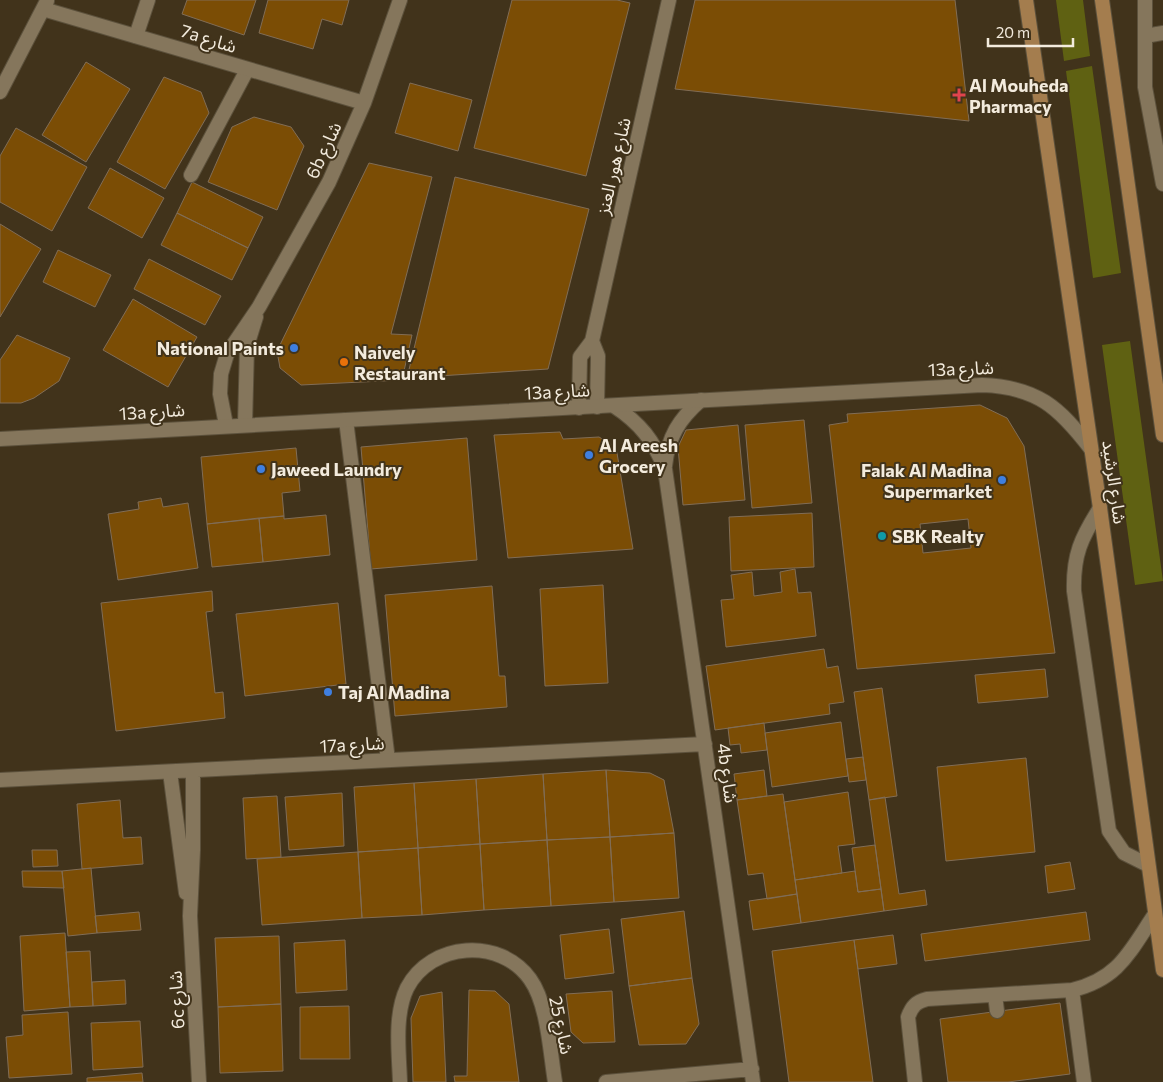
<svg xmlns="http://www.w3.org/2000/svg" width="1163" height="1082" font-family="Commissioner,'Noto Sans Arabic',sans-serif">
  <style>
    .green { fill: #5f6112 }
    .building { fill: #7b4d05; stroke: #816d56; fill-rule: evenodd }
    .lines { fill: none; stroke-linecap: round; stroke-linejoin: round }
    .service-casing { stroke: #5c513c; stroke-width: 16 }
    .minor-casing { stroke: #5c513c; stroke-width: 16 }
    .tertiary-casing { stroke: #5c513c; stroke-width: 16 }
    .secondary-casing { stroke: #5c513c; stroke-width: 16 }
    .service { stroke: #85765c; stroke-width: 14 }
    .minor { stroke: #85765c; stroke-width: 14 }
    .tertiary { stroke: #85765c; stroke-width: 14 }
    .secondary { stroke: #a47d4e; stroke-width: 14 }
    .health-dot { fill: #e0444e; stroke: #41331b; stroke-width: 2 }
    .shop-dot { fill: #3f7fe0; stroke: #41331b; stroke-width: 2 }
    .food-dot { fill: #e8710a; stroke: #41331b; stroke-width: 2 }
    .culture-dot { fill: #0f9aa8; stroke: #41331b; stroke-width: 2 }
    .labels { text-anchor: middle; dominant-baseline: central; stroke-width: 4; stroke-linejoin: round; paint-order: stroke }
    .street-label { font-size: 18px; fill: #f3ebdd; stroke: #41331b }
    .poi-label { font-size: 18px; font-weight: bold; fill: #f3ebdd; stroke: #41331b; text-anchor: start }
  </style>
  <rect width="100%" height="100%" fill="#41331b"/>
  <path class="green" d="M1056 0H1083L1090 56 1064 61Z
    M1092 66 1121 273 1093 278 1066 71Z
    M1130 341 1163 581 1135 585 1102 345Z"/>
  <path class="building" d="M187 0H256L244 35 182 14Z
    M268 0H349L342 25 322 19 313 49 259 33Z
    M512 0H617L630 3 586 176 474 148Z
    M695 0H955L969 121 675 89Z
    M86 62 130 89 86 162 42 135Z
    M164 77 201 92 209 113 165 189 117 162Z
    M410 83 472 100 458 151 395 133Z
    M254 117 291 127 304 146 277 210 208 182 232 127Z
    M16 128 87 167 52 231 0 202V156Z
    M369 163 432 177 391 334 412 335 402 380 301 385 280 368 277 351Z
    M110 168 164 198 142 238 88 208Z
    M455 177 589 209 548 369 407 378Z
    M192 182 263 217 248 248 177 213Z
    M177 213 248 248 232 280 161 245Z
    M0 224 41 249 0 317Z
    M58 250 111 275 95 307 43 282Z
    M149 259 221 296 205 325 134 289Z
    M133 299 197 337 168 387 103 350Z
    M17 335 70 358 59 381 34 398 21 403H0V360Z
    M980 405 1007 418 1024 446 1055 653 857 669 829 425 848 422 847 414ZM968 519 971 548 923 553 920 524Z
    M804 420 812 503 752 508 745 425Z
    M738 425 745 500 683 505 678 447 686 430Z
    M560 432 563 439 599 437 616 447 633 549 508 558 494 435Z
    M467 438 477 560 371 569 361 447Z
    M296 448 300 491 282 493 284 516 207 524 201 457Z
    M161 498 163 507 188 503 198 568 118 580 108 514 139 509 138 502Z
    M812 513 814 567 731 571 729 517Z
    M326 515 330 555 263 562 259 518 284 516V519Z
    M259 518 263 562 212 567 207 524Z
    M795 569 798 593 811 592 816 636 726 647 721 600 734 599 731 575 752 572 754 596 782 592 780 572Z
    M603 585 608 683 545 686 540 589Z
    M492 586 499 676H505L507 707 395 716 385 595Z
    M212 591 213 611 206 612 215 693 223 692 225 718 116 731 101 603Z
    M338 603 346 684 245 696 236 614Z
    M824 649 827 668 838 666 844 702 829 704 830 714 715 730 706 666Z
    M1045 669 1048 697 978 703 975 675Z
    M882 688 897 796 869 800 854 692Z
    M841 722 848 776 772 787 765 733Z
    M764 723 767 750 741 753 740 744 730 745 728 728Z
    M863 757 866 780 849 782 846 759Z
    M1026 758 1035 852 946 861 937 767Z
    M606 770 610 837 547 840 543 774Z
    M606 770 650 773 664 780 674 833 610 837Z
    M764 770 767 796 737 800 734 774Z
    M543 774 547 840 480 844 476 779Z
    M476 779 480 844 418 848 414 783Z
    M414 783 418 848 358 852 354 787Z
    M848 792 855 844 838 846 842 873 795 880 784 802Z
    M342 793 344 846 289 850 285 797Z
    M783 794 797 894 767 899 763 873 748 875 737 800Z
    M277 796 281 857 246 859 243 798Z
    M885 797 899 894 925 890 927 905 884 911 869 800Z
    M120 800 123 838 141 837 143 864 82 869 77 804Z
    M674 833 679 898 614 902 610 837Z
    M610 837 614 902 551 906 547 840Z
    M547 840 551 906 484 910 480 844Z
    M480 844 484 910 422 915 418 848Z
    M875 845 881 889 858 892 852 848Z
    M418 848 422 915 362 918 358 852Z
    M32 850H57L58 866 33 867Z
    M358 852 362 918 262 925 257 859Z
    M1070 862 1075 889 1048 893 1045 866Z
    M91 868 97 933 68 936 62 871Z
    M22 871H62L64 888 23 887Z
    M855 871 858 892 881 889 884 911 801 923 795 880Z
    M797 894 801 923 753 930 749 901Z
    M684 911 692 978 629 986 621 919Z
    M139 912 141 930 97 933 95 916Z
    M1086 912 1090 940 925 961 921 934Z
    M609 929 614 973 565 979 560 935Z
    M65 933 70 1007 24 1011 20 936Z
    M893 935 897 964 858 969 854 940Z
    M279 936 281 1004 218 1007 215 938Z
    M345 940 347 990 296 993 294 943Z
    M854 940 873 1082H789L772 951Z
    M90 951 93 1006 70 1007 66 952Z
    M692 978 699 1024 686 1044 639 1045 629 986Z
    M125 980 126 1004 93 1006 92 982Z
    M469 990 495 991 509 1004 519 1082H455L454 1076H467Z
    M612 991 615 1042 583 1043 571 1032 566 994Z
    M442 992 446 1082H413L411 1018 420 996Z
    M1060 1003 1070 1074 1008 1082H948L940 1019Z
    M281 1004 283 1071 220 1073 218 1007Z
    M349 1006 350 1059H300V1007Z
    M68 1012 72 1074 9 1078 6 1037 23 1035 22 1015Z
    M140 1021 143 1067 93 1070 91 1023Z
    M142 1073 143 1082H87V1078Z"/>
  <g class="lines">
    <defs>
      <path id="service" d="M1145 0V87L1163 184
        M136 36 148 0
        M1145 36 1163 33
        M191 175 247 70
        M346 420 388 760
        M1100 508C1081 538 1073 555 1074 591L1109 831 1124 853 1148 865
        M1072 990 1084 1082
        M995 995 997 1011
        M915 1082 908 1017C912 1006 916 1002 927 999L1072 990C1119 979 1130 951 1155 914"/>
      <path id="minor" d="M43 9 364 103
        M0 92 47 1
        M592 341 598 356 597 407
        M614 406C640 423 654 441 665 469L753 1082
        M579 408 580 357 592 341 669 0
        M226 425 220 394 221 374 227 354 259 307 329 182 364 103 400 0
        M245 425 247 346 256 317
        M665 466C668 437 679 419 701 400
        M193 771V850L190 916 199 1082
        M170 772 186 893
        M0 780 705 744
        M400 1082C399 1053 394 1015 407 988 431 942 500 937 530 979 548 1004 550 1052 555 1082
        M606 1082 752 1069"/>
      <path id="tertiary" d="M0 439 982 385C1037 387 1059 407 1091 449"/>
      <path id="secondary" d="M1026 0 1100 508 1163 970
        M1102 0 1163 435"/>
    </defs>
    <use href="#service" class="service-casing"/>
    <use href="#minor" class="minor-casing"/>
    <use href="#tertiary" class="tertiary-casing"/>
    <use href="#secondary" class="secondary-casing"/>
    <use href="#service" class="service"/>
    <use href="#minor" class="minor"/>
    <use href="#tertiary" class="tertiary"/>
    <use href="#secondary" class="secondary"/>
  </g>
  <path class="health-dot" d="M956.5 87.5h5v5h5v5h-5v5h-5v-5h-5v-5h5z"/>
  <g class="shop-dot">
    <circle cx="294" cy="348" r="5"/>
    <circle cx="589" cy="455" r="5"/>
    <circle cx="261" cy="469" r="5"/>
    <circle cx="1002" cy="480" r="5"/>
    <circle cx="328" cy="692" r="5"/>
  </g>
  <circle class="food-dot" cx="344" cy="362" r="5"/>
  <circle class="culture-dot" cx="882" cy="536" r="5"/>
  <g class="labels">
    <g class="street-label">
      <text transform="translate(209 38) rotate(17)">7a شارع</text>
      <text transform="translate(323 150) rotate(-65)">6b شارع</text>
      <text transform="translate(613 166) rotate(-77)">شارع هور العنز</text>
      <text transform="translate(961 368) rotate(-2)">13a شارع</text>
      <text transform="translate(557 391) rotate(-3)">13a شارع</text>
      <text transform="translate(152 411) rotate(-4)">13a شارع</text>
      <text transform="translate(1115 482) rotate(82)">شارع الرشيد</text>
      <text transform="translate(352 744) rotate(-3)">17a شارع</text>
      <text transform="translate(728 773) rotate(82)">4b شارع</text>
      <text transform="translate(176 1000) rotate(-93)">6c شارع</text>
      <text transform="translate(562 1025) rotate(78)">شارع 25</text>
    </g>
    <g class="poi-label">
      <text x="969" y="85">Al Mouheda<tspan x="969" dy="21">Pharmacy</tspan></text>
      <text x="284" y="348" text-anchor="end">National Paints</text>
      <text x="354" y="352">Naively<tspan x="354" dy="21">Restaurant</tspan></text>
      <text x="599" y="445">Al Areesh<tspan x="599" dy="21">Grocery</tspan></text>
      <text x="271" y="469">Jaweed Laundry</text>
      <text x="992" y="470" text-anchor="end">Falak Al Madina<tspan x="992" dy="21">Supermarket</tspan></text>
      <text x="892" y="536">SBK Realty</text>
      <text x="338" y="692">Taj Al Madina</text>
    </g>
  </g>
  <path d="M988 38v8h85v-8" fill="none" stroke="#f3ebdd" stroke-width="2.5"/>
  <text x="996" y="38" font-size="15" fill="#f3ebdd" stroke="#41331b" stroke-width="4" paint-order="stroke">20 m</text>
</svg>
